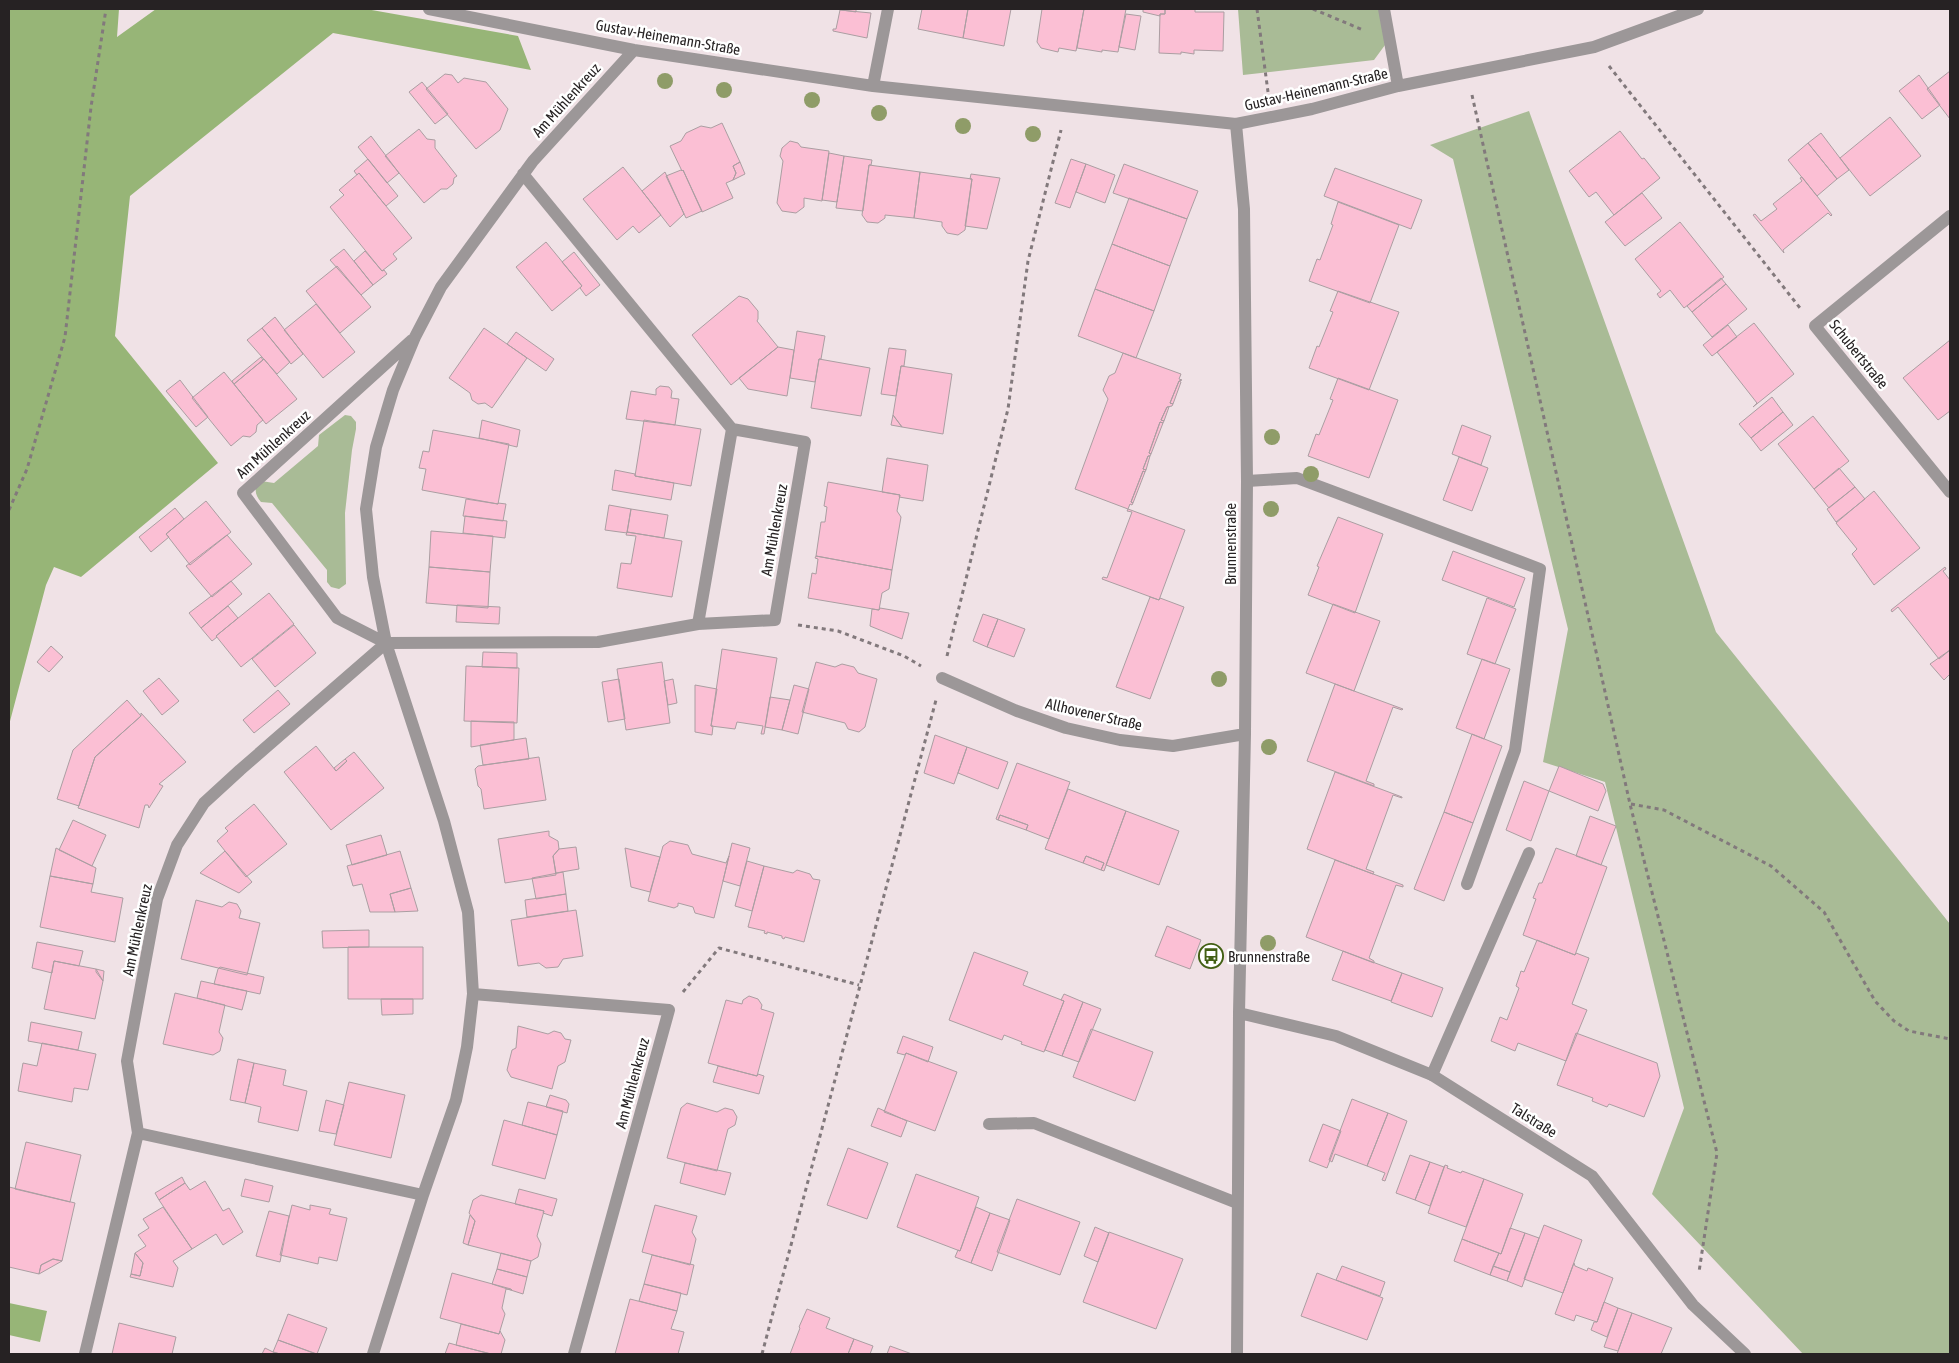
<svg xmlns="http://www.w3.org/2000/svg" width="1959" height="1363" font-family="'Asap Condensed',sans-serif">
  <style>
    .green { fill: #a9bb96 }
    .forest { fill: #97b577 }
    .building { fill: #fbbfd4; stroke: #ab9ea2 }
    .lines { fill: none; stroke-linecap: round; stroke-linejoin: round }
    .path { stroke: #82797c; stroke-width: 3; stroke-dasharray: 4 4; stroke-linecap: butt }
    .lane { stroke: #9c9798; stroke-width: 12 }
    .street { stroke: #9c9798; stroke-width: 12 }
    .tree { fill: #8f9c68 }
    .labels { text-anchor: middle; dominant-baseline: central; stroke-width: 5; stroke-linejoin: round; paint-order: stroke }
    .street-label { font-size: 15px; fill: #262223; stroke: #fff }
    .poi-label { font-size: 15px; fill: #262223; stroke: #fff; text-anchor: start }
  </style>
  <rect width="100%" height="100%" fill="#f0e2e6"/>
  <path class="green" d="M1238 9H1380L1385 45 1374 60 1243 75Z
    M1529 111 1716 632 1950 924V1354H1803L1652 1194 1684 1108 1605 782 1543 762 1568 629 1453 159 1430 145Z
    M345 415 351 416 356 422V429L352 450 345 513 346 584 339 589 331 587 327 582V570L272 503 261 502C255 495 253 488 261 481L274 483 318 446 319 435Z"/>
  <path class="forest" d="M9 9H119L117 37 156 9H366L518 36 531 70 333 33 130 196 115 336 218 463 81 577 54 567 46 585 9 725Z
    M9 1303 47 1311 40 1342 9 1335Z"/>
  <path class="building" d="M835 9H856V12Z
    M922 9H968L963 38 918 29Z
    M968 9H1011L1004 46 963 38Z
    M1042 9H1084L1076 51 1059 48 1058 52 1041 48 1037 42Z
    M1084 9H1126L1118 52 1102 50V52L1077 48Z
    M1143 9H1165V14H1160V16L1143 12Z
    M1165 9H1195V12H1224L1223 51 1194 50V54L1181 52V54L1159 53 1160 14H1165Z
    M840 10 871 13 867 38 833 31V29H836Z
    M1126 14 1141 16 1135 50 1119 47Z
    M1950 71V119L1927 89Z
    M445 74 452 75 458 83 464 78 486 82 508 109 500 130 476 149 426 89Z
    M1919 75 1940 105 1922 119 1899 91Z
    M422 82 448 114 435 124 409 92Z
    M1890 117 1921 156 1870 196 1840 158Z
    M722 123 740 162 733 166 736 173 733 180 726 183 733 198 702 212 683 170 682 171 670 146 681 141 686 133 701 126 711 128Z
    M419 129 427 139 435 140V148L457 176 454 178 453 184 447 189H441L424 203 385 156Z
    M1620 131 1642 159 1644 158 1660 178 1614 215 1596 192 1589 197 1569 171Z
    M1821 133 1849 170 1837 179 1808 143Z
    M371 136 399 173 387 183 358 147Z
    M790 141 798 143 801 147 829 151 822 201 804 198V207L796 213 782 211 777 203 783 161 780 156 782 148Z
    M1808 143 1837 179 1817 196 1788 160Z
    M829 153 844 156 837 202 822 200Z
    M844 156 872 160 871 165H869L863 211 836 208Z
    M368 159 398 196 386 206 359 173 357 175 354 171Z
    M1071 159 1086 164 1070 208 1055 203Z
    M740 162 745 174 733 180 736 173 733 166Z
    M1086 164 1115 175 1105 203 1076 192Z
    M1124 164 1198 191 1187 219 1113 193Z
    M869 165 920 172 914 218 885 215V218L878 223 867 222 862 215Z
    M623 167 661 215 639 233 633 226 617 240 583 199Z
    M1335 168 1422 200 1411 229 1324 196Z
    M681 170 682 171 683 170 702 211 686 218 666 176Z
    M665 172 684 214 670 227 642 191Z
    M920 172 972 179 965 230 958 235 947 233 942 226V222L914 218Z
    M359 173 412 238 393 254 397 259 382 271 330 207 344 195 339 190Z
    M971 174 1000 178 987 229 965 226 972 179H970Z
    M1802 177 1832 215 1831 216 1828 213 1783 250 1784 253 1753 215 1755 214 1761 221 1777 209 1773 204 1802 181 1800 178Z
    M1642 193 1662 218 1625 246 1605 222Z
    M1129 198 1187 219 1170 266 1112 244Z
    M1338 202 1399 225 1370 303 1309 281 1317 259 1320 260 1333 225 1331 224Z
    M1680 222 1724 277 1684 308 1670 290 1660 298 1657 294 1661 291 1635 259Z
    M546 242 582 286 552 311 516 267Z
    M1112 244 1170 266 1154 311 1095 289Z
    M344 249 373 285 361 295 330 260Z
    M365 251 382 271 384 270 387 274 373 285 354 261Z
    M574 252 600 285 586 296 580 288 582 286 562 262Z
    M337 266 371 307 340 333 306 291Z
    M1721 278 1726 284 1692 312 1687 306Z
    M1726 284 1747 309 1712 337 1692 312Z
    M1095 289 1154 311 1136 358 1078 336Z
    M1338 291 1399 312 1369 390 1309 368 1317 346 1319 347 1333 312 1330 311Z
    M739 296 748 299 758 311V319L757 321 778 347 731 385 692 335Z
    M316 304 355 352 323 378 284 330Z
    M275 317 303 354 291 364 262 328Z
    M1754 323 1794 374 1753 407 1757 403 1717 352Z
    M1728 325 1737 337 1712 356 1703 345Z
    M262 328 290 362 277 374 247 340Z
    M484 328 527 358 492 408 485 403 478 404 472 400 470 393 449 378Z
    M797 331 825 336 821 359H819L815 382 790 378Z
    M516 332 554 359 546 371 507 344Z
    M1950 340V411L1938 420 1903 378Z
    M778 347 794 350 787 396 748 389 739 378Z
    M889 348 906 350 904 366H901L896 396 881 394Z
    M1123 353 1181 374 1179 379 1182 380 1179 381 1170 403 1173 404 1172 406 1167 407 1161 420 1164 421 1163 423 1160 422 1149 453 1151 454 1150 456H1148L1143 469 1146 470 1145 472 1143 471 1131 502 1133 503 1132 505 1130 504 1128 509 1075 489 1108 399 1103 390 1109 376 1115 373Z
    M261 357 263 360 234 384 232 381Z
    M264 359 297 399 266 424 234 384Z
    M819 359 870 368 861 416 811 408Z
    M901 366 952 374 943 434 902 427 893 415Z
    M224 372 263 420 257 425 256 432 250 437 243 436 231 446 192 398Z
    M1338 378 1398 400 1369 478 1308 456 1316 434 1319 435 1333 400 1330 399Z
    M180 380 208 417 196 427 166 391Z
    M1179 381 1181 382 1173 404 1170 403Z
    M660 386 669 387 672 391 671 398 679 399 675 425 626 419 631 391 656 395V389Z
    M1772 397 1783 412 1751 438 1739 424Z
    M1167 407H1169L1164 421 1161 420Z
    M1783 412 1793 425 1761 451 1751 438Z
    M893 415 902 427 891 425Z
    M1813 416 1849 461 1814 489 1778 444Z
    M482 420 520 430 517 447 479 438Z
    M644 420 701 429 691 486 635 476Z
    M1160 422 1163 423 1151 454 1149 453Z
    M1462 425 1491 436 1481 465 1452 454Z
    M433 430 509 444 498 504 422 490 426 469 419 468 423 451 429 452Z
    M1148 456H1150L1146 470 1143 469Z
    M1459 457 1488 468 1472 511 1443 500Z
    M887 458 928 465 923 501 899 497 900 495 882 492Z
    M1839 468 1855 487 1829 508 1814 489Z
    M615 470 635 474V476L674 483 671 500 612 490Z
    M1143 471 1145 472 1133 503 1131 502Z
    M828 482 900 495 897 511 901 517 892 570 816 556 821 522H825L827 507 824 506Z
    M1855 487 1865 499 1836 522 1827 509Z
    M1874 491 1920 548 1874 585 1852 554 1857 549 1836 523Z
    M466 499 498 504V503L506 504 503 521 463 516Z
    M206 501 231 532 190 565 166 534Z
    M609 505 631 509 627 533 605 530Z
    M175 508 184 519 166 534 169 537 151 552 139 537Z
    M631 509 668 515 664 538 627 532Z
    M1128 509 1185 530 1159 600 1102 579 1103 577 1107 578 1132 512 1127 511Z
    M465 516 507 521 505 538 463 533Z
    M1338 517 1383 534 1355 613 1308 595 1319 567 1317 566Z
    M431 531 493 536 490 572 429 567Z
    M627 532 682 541 672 597 617 588 621 563 631 564 636 536 626 535Z
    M227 535 252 564 212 597 186 566Z
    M1453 551 1525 578 1514 607 1442 580Z
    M816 556 892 570 889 589 882 593 879 610 808 598 812 573 816 574 818 559 815 558Z
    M429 567 490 572 488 608 426 603Z
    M1945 567 1946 569 1943 571 1950 580V650L1939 659 1898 607 1892 612 1891 610Z
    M231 581 242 594 201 628 189 613Z
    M269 593 294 624 241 667 216 636Z
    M1150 597 1159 600 1160 598 1184 607 1150 699 1116 687Z
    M1487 598 1516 609 1495 664 1467 654Z
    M1333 604 1380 621 1354 691 1306 673Z
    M457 605 500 607 499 624 456 622Z
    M228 606 238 618 216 636 217 637 212 641 201 628Z
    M880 608 909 613 902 639 870 626 872 609 879 610Z
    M983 614 998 619 987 647 973 641Z
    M998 619 1025 629 1014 657 987 647Z
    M294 625 316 653 275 687 252 659Z
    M51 646 63 657 49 672 37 662Z
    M722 649 777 658 764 734H761L763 726 737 722 735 729 711 726Z
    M1950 650V674L1944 680 1930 664Z
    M483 652 517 653V668L482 667Z
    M1482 659 1510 669 1484 739 1456 728Z
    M662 662 670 723 626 730 617 669Z
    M816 662 835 667 842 664 854 667 858 673 877 679 865 727 859 732 848 729 845 723 802 712Z
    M466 666 519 668 517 723 464 721Z
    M159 678 179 701 162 715 143 691Z
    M619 679 625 719 608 722 602 682Z
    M673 679 677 703 668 705 664 681Z
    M1335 684 1403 709 1402 710 1393 707 1366 781 1374 784V786L1307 761Z
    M695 685 717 689 711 726H713L712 735 695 732Z
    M794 685 809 689 798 734 782 730Z
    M278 690 290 704 254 733 243 720Z
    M770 697 790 700 782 730 765 727Z
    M127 700 141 716 95 757 79 806 57 799 73 750Z
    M141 713 186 762 159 784 163 786 149 808 148 805H145L139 828 78 808 95 757 141 716Z
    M471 721 514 722V740L471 747Z
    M1472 734 1502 746 1473 823 1444 812Z
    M935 735 967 747 954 784 924 773Z
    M526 738 529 759 483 765 480 745Z
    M316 746 336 771 347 761 345 759 354 752 384 788 331 830 284 772Z
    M967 747 1008 762 998 789 958 773Z
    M539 757 546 800 484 809 481 789 478 786 475 769 478 766Z
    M345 759 347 761 336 771 334 768Z
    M1017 763 1070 782 1049 839 1026 830 1028 825 1000 815 998 820 996 819Z
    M1559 766 1603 784 1606 791 1598 811 1549 791Z
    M1335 772 1402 797V798L1393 795 1366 869 1374 872 1373 874 1307 849Z
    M1524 781 1549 791 1531 841 1506 830Z
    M1068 789 1126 811 1104 871 1101 870 1104 863 1086 856 1083 863 1045 849Z
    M254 804 287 844 246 877 217 841 228 831 225 828Z
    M1126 811 1179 831 1159 885 1106 865Z
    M1444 812 1473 823 1444 901 1414 889Z
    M1000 815 1028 825 1026 830 998 820Z
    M1590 816 1616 826 1601 865 1576 856Z
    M73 820 106 835 92 866 59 850Z
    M549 831V836L558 841 559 849 553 856 556 875 505 883 498 839Z
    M381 835 387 855 352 865 346 845Z
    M670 841 688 845 692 854 726 863 729 856 714 918 695 913 693 907 678 903V906L674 908 648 901 663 846Z
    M732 843 750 848 740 886 723 881Z
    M576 847 579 869 556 873 553 856 559 849Z
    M56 848 96 868 93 884 50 876Z
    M625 848 660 857 650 892 631 887Z
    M1556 848 1607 867 1575 955 1523 935 1536 899 1533 898 1539 883H1542Z
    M225 851 252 882 239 893 200 873Z
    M400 851 411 888 390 894 395 912H370L362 884 353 886 347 866Z
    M1086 856 1104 863 1101 870 1083 863Z
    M1335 860 1403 885V887L1396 885 1369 958 1374 961V963L1306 937Z
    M747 861 764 866 752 911 735 906Z
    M764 866 793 873 797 870 810 874 813 879 820 880 804 942 785 937 784 939 782 938V936L767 932V934L764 933 765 931 748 927Z
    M563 872 566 894 536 899 532 878Z
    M50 876 93 884 91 892 123 898 115 942 40 927Z
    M411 888 418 911 395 912 390 894Z
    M566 894 568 911 527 917 525 900Z
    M196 900 222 907 229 902 237 904 241 911 239 918 260 923 247 975 181 959Z
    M576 910 583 956 563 959 558 967 546 968 539 963 518 966 511 920Z
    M1167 926 1201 940 1190 969 1155 956Z
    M369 930V947L323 948 322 931Z
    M1537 940 1575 955 1576 953 1589 958 1572 1004 1587 1010 1566 1061 1518 1043 1515 1051 1491 1041 1500 1017 1507 1020 1519 988 1516 986 1521 971 1524 972Z
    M37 942 83 951 79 966 54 961 52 973 32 968Z
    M348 947H423V999H348Z
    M1343 951 1402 973 1391 1001 1332 980Z
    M974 952 1028 972 1023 985 1064 1001 1044 1052 1021 1044 1022 1042 1004 1035 1002 1040 949 1020Z
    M54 961 96 969 103 981 95 1019 44 1009Z
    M220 967 264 977 260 994 214 984 218 969Z
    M96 969 104 971 103 981 96 972Z
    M1402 973 1443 988 1432 1017 1391 1002Z
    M201 981 247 991 242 1010 197 998Z
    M175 993 225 1005 219 1032 223 1038 220 1051 213 1055 163 1044Z
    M1064 994 1083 1002 1062 1056 1045 1050 1064 1001 1061 1000Z
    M749 996 758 999 762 1005 761 1009 774 1013 757 1076 708 1063 726 1000 742 1004 743 1000Z
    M381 999H413V1014L382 1015Z
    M1083 1002 1101 1009 1079 1062 1062 1056Z
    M31 1022 82 1032 78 1050 28 1041Z
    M518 1026 548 1034 554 1031 561 1033 565 1039 571 1040 565 1062 558 1066 552 1089 511 1077 507 1070 512 1050 516 1048Z
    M1091 1029 1153 1052 1135 1101 1073 1077Z
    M1576 1033 1657 1063 1660 1076 1644 1117 1609 1104 1607 1107 1592 1101 1593 1098 1557 1085Z
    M903 1036 933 1047 928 1062 906 1053 905 1055 897 1053Z
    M42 1043 96 1054 88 1090 74 1088 72 1102 18 1091 23 1063 37 1066Z
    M906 1053 957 1072 935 1131 884 1112Z
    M238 1059 254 1063 245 1103 230 1100Z
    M254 1063 286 1070 283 1085 307 1091 298 1131 258 1122 261 1107 245 1103Z
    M718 1066 757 1076 758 1074 764 1076 759 1094 713 1082Z
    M349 1082 405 1095 391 1158 334 1145Z
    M550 1095 566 1100 569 1104 567 1113 546 1107Z
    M1352 1099 1388 1113 1367 1166 1335 1154 1332 1162 1329 1160Z
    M326 1100 344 1105 336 1134 319 1131Z
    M528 1102 563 1111 557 1135 522 1125Z
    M687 1103 717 1112 725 1108 733 1110 737 1117 735 1125 728 1129 717 1171 667 1158 681 1108Z
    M878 1108 907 1121 901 1137 871 1126Z
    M1388 1113 1407 1121 1385 1181 1382 1180 1385 1173 1367 1166Z
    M504 1120 557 1135 545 1179 492 1165Z
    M1323 1124 1341 1131 1327 1168 1309 1161Z
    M26 1142 81 1155 70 1202 15 1189Z
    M848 1148 888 1163 867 1219 827 1205Z
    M1410 1155 1430 1162 1415 1200 1396 1193Z
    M1430 1162 1444 1167 1430 1206 1415 1200Z
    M685 1163 731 1173 725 1195 680 1183Z
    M1445 1165 1448 1166 1447 1168 1461 1173 1462 1171 1484 1179 1466 1227 1428 1213Z
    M916 1174 979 1197 960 1251 897 1227Z
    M182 1177 185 1183 159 1200 155 1193Z
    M245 1179 273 1186 269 1202 241 1196Z
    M1484 1179 1523 1194 1501 1254 1462 1239Z
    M205 1181 223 1211 229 1208 243 1232 223 1245 216 1234 192 1249 159 1200 185 1183 190 1190Z
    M9 1187 75 1203 62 1261 53 1259 41 1265 39 1274 9 1267Z
    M519 1189 557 1199 552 1216 543 1213 544 1211 515 1204Z
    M481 1195 544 1211 537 1236 541 1244 538 1257 531 1261 468 1245 475 1221 469 1213 473 1200Z
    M1017 1199 1080 1222 1060 1275 997 1252Z
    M292 1205 310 1210V1205L331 1209 329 1214 347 1218 337 1261 319 1257 318 1264 280 1255Z
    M655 1205 697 1216 692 1232 696 1239 690 1265 642 1252Z
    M163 1207 192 1249 173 1261 178 1268 173 1287 130 1277 131 1274 140 1276 143 1263 135 1253 146 1246 138 1235 149 1228 143 1219Z
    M976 1207 990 1213 971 1263 955 1257 958 1250 960 1251Z
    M269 1211 289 1216 280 1262 256 1256Z
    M990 1213 1010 1220 992 1271 971 1263Z
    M470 1215 475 1221 468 1245 463 1243Z
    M1544 1225 1582 1240 1563 1293 1524 1279Z
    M1095 1227 1109 1233 1098 1262 1084 1256Z
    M1510 1228 1525 1233 1510 1272 1493 1266 1499 1253 1501 1254Z
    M1109 1232 1183 1259 1156 1329 1083 1302Z
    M1525 1233 1539 1238 1522 1287 1507 1281Z
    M1462 1239 1499 1253 1490 1275 1454 1261Z
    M135 1253 143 1263 140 1276 131 1274Z
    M501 1253 531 1261 527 1277 497 1269Z
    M652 1255 694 1265 687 1295 644 1284Z
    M53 1259 62 1261 39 1274 41 1265Z
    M1574 1263 1575 1266 1587 1271 1588 1268 1613 1278 1597 1322 1576 1315 1574 1321 1555 1314Z
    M1342 1266 1385 1282 1380 1296 1336 1280Z
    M1493 1266 1510 1272 1507 1281 1490 1275Z
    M497 1269 527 1277 523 1294 492 1284Z
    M452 1273 511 1289 512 1290 506 1289 502 1308 505 1314 499 1334 440 1318Z
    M1317 1273 1383 1298 1367 1340 1301 1316Z
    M644 1284 681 1293 677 1311 639 1301Z
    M630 1299 677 1311 671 1329 684 1332 678 1354H615Z
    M1604 1302 1618 1308 1607 1337 1591 1330 1594 1322H1597Z
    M1618 1308 1632 1313 1618 1351 1604 1347Z
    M807 1309 830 1318 826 1328 854 1339 848 1354H790L800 1328 799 1327Z
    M1632 1313 1672 1328 1661 1354H1617Z
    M288 1314 327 1328 317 1354 278 1340Z
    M119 1323 176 1337 172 1354H112Z
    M461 1324 499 1334 500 1331 505 1340 501 1354H491L456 1345Z
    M854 1339 873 1346 870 1354H848Z
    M278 1340 316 1354H280L273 1352Z
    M449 1343 456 1345 491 1354H445Z
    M890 1346 912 1354H887Z
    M265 1348 273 1352 280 1354H262Z"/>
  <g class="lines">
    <path class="path" d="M1257 9 1268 92
      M1313 9 1363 30
      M1609 66 1800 308
      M1472 95 1630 804 1717 1153 1699 1272
      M9 510 27 469 65 337 91 107 106 9
      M798 625 838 631 904 656 921 666
      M947 656 1008 409 1028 261 1061 130
      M1631 804 1664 810 1771 866 1824 912 1875 1001 1894 1021 1909 1031 1950 1039
      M683 992 719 948 859 985
      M762 1354 936 700"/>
    <path class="lane" d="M1247 481 1297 478 1540 569 1515 750 1467 884
      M1432 1075 1529 853"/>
    <path class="street" d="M429 9 634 50 873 86 1236 124 1312 109 1398 86 1594 47 1698 9
      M1384 9 1398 86
      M873 86 888 9
      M1236 124 1244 209 1247 481 1245 734 1239 1013 1237 1354
      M523 174 732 429
      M1950 216 1815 326 1950 492
      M386 643 337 618 243 493 412 340
      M942 678 1017 711 1066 728 1120 740 1173 746 1245 734
      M473 994 468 912 444 821 386 643 598 642 698 624 775 620 805 442 732 429 698 624
      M1239 1013 1336 1036 1432 1075 1592 1176 1693 1305 1745 1354
      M989 1124 1034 1123 1237 1203
      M85 1354 138 1133
      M373 1354 423 1195
      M574 1354 669 1010 473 994 467 1047 456 1100 423 1195 138 1133 127 1061 157 899 177 845 204 803 240 770 386 643 373 577 366 509 376 447 393 390 415 337 441 287 533 161 634 50"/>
  </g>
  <g class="tree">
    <circle cx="665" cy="81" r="8"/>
    <circle cx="724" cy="90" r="8"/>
    <circle cx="812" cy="100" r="8"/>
    <circle cx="879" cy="113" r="8"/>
    <circle cx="963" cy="126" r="8"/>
    <circle cx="1033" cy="134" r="8"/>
    <circle cx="1272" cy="437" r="8"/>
    <circle cx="1311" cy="474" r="8"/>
    <circle cx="1271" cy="509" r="8"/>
    <circle cx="1219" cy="679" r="8"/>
    <circle cx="1269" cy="747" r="8"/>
    <circle cx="1268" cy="943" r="8"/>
  </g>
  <defs>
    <symbol id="bus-ring" viewBox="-11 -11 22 22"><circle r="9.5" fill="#fff" stroke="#426014" stroke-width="1.5"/><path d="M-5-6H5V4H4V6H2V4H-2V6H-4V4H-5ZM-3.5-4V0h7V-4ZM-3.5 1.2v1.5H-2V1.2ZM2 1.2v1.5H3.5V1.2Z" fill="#426014"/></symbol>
  </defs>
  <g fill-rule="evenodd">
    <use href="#bus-ring" x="1197" y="942" width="28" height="28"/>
  </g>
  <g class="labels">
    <g class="street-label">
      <text transform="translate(668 37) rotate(10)">Gustav-Heinemann-Straße</text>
      <text transform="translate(1316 89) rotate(-13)">Gustav-Heinemann-Straße</text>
      <text transform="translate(566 100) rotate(-48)">Am Mühlenkreuz</text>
      <text transform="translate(1859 354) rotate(51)">Schubertstraße</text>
      <text transform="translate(273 444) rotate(-42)">Am Mühlenkreuz</text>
      <text transform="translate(774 530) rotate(-80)">Am Mühlenkreuz</text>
      <text transform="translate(1230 544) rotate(-90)">Brunnenstraße</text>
      <text transform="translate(1094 714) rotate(13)">Allhovener Straße</text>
      <text transform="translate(137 930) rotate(-78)">Am Mühlenkreuz</text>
      <text transform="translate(632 1083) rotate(-75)">Am Mühlenkreuz</text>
      <text transform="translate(1534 1120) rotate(32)">Talstraße</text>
    </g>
    <g class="poi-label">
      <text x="1228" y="956">Brunnenstraße</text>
    </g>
  </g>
  <rect width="1959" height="1363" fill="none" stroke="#262223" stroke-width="20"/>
</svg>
